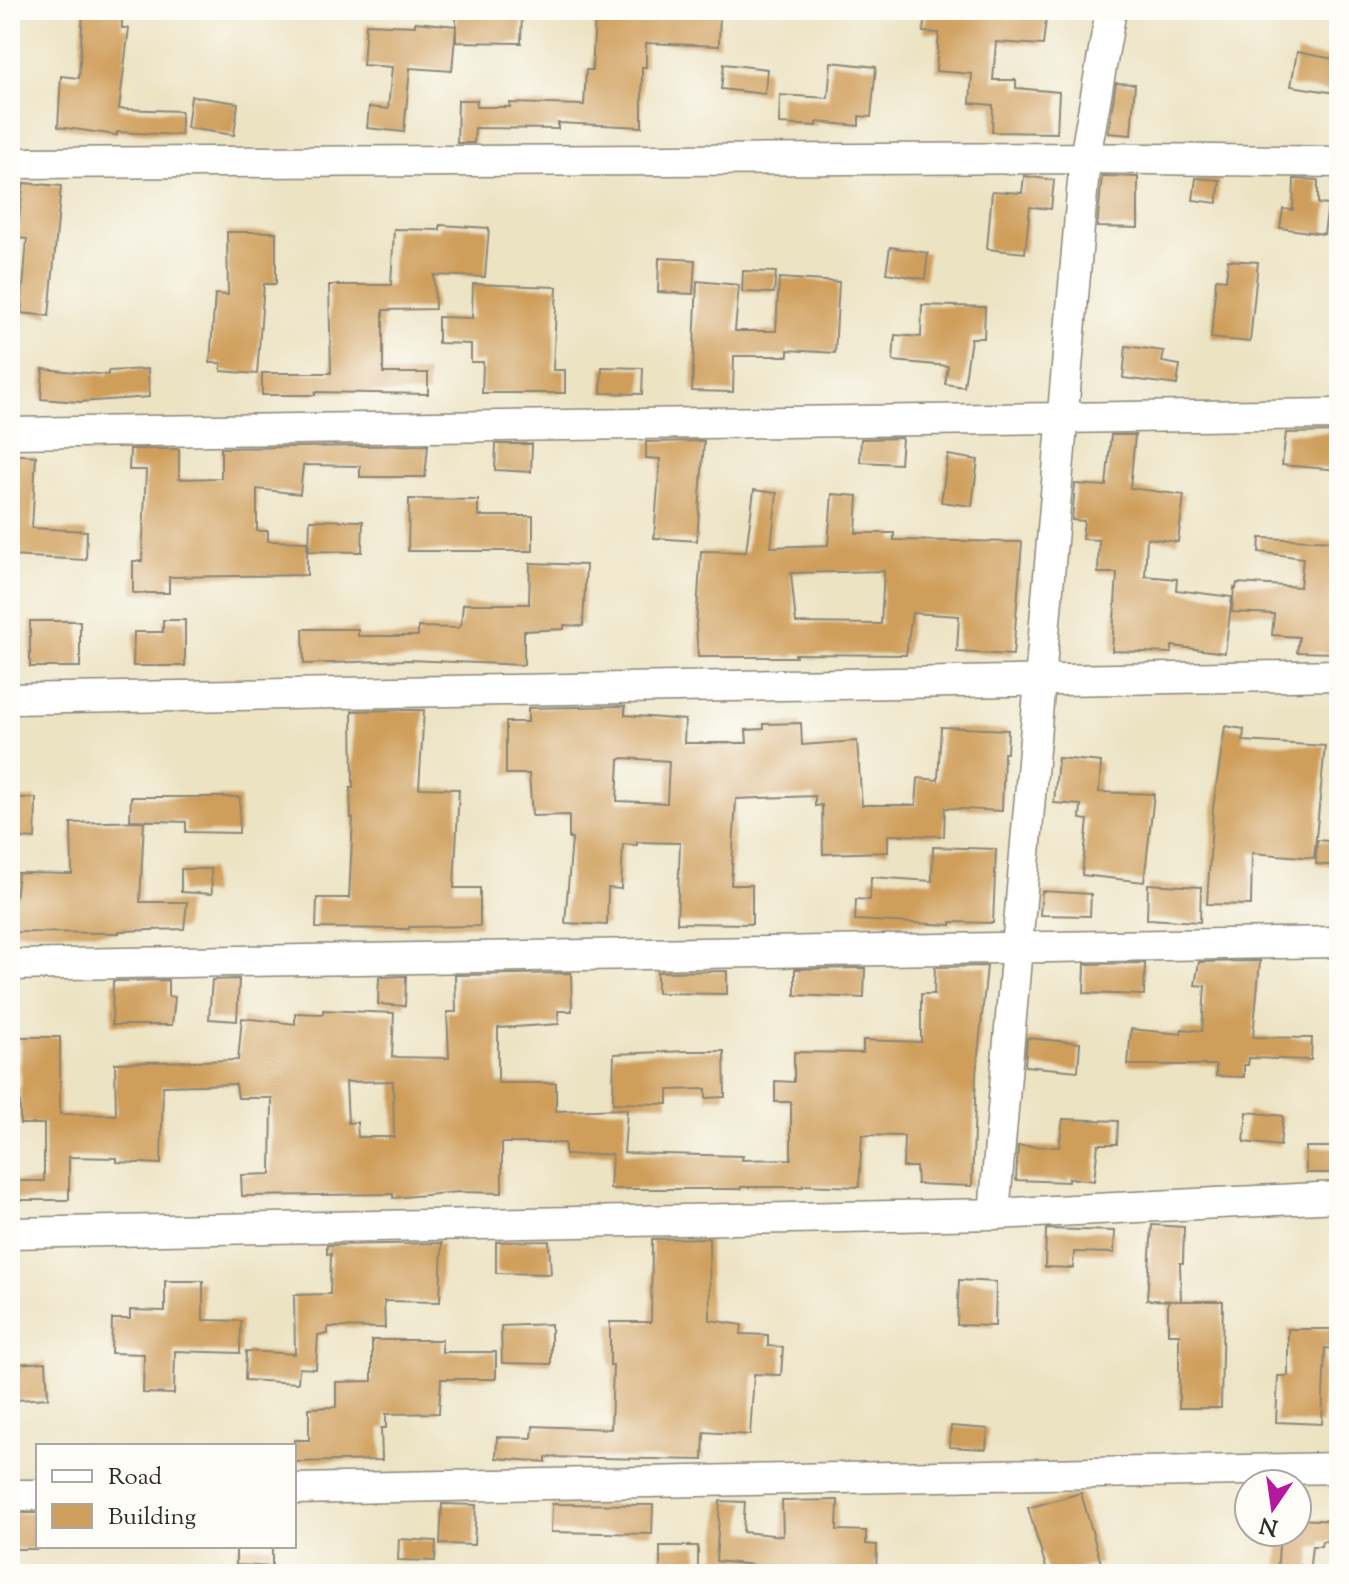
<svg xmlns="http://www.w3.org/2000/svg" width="1349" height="1584" font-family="'Sorts Mill Goudy',serif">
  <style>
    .building { fill: #cf9e5a; fill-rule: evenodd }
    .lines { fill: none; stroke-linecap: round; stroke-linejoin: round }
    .minor-casing { stroke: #8c8777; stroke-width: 33 }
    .minor { stroke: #fff; stroke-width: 30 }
  </style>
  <rect width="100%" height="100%" fill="#fdfcf7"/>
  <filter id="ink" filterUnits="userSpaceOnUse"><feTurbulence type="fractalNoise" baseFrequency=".0125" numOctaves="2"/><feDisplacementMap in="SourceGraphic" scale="16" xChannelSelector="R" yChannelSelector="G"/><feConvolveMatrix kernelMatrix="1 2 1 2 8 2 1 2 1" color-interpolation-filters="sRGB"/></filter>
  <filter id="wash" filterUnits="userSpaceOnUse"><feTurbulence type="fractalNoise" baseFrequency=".006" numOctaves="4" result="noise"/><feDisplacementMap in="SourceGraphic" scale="32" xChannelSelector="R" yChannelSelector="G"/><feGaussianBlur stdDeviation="1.8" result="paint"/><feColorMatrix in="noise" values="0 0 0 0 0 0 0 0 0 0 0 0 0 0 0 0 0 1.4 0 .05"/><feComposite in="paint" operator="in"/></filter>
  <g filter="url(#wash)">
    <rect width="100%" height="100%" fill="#ece3c3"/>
    <g id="blocks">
      <path class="building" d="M83 10H122V28H129L119 109 181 111V135L117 132V135L58 127 61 76 79 78Z
        M456 10H522L521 43 456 42Z
        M604 10H720L719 46 646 43V67H642V127L558 123V129L475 128 474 143H457L458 100H477L476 107H510V103L584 105 586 70H592L595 16 603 17Z
        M926 10H1007V18L1046 19 1043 45 996 42 993 80H1016V88L1059 92 1057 133 992 132 993 105 970 103 972 74 936 71 939 33 923 32Z
        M415 22 456 26 452 71 410 68 404 132 367 128 369 107 388 109 392 67 363 65 366 24 415 26Z
        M1297 52 1339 60 1336 93 1291 86Z
        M831 62 876 67 871 117 859 116V126L817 122V126L779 124 780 95 828 98Z
        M724 64 767 69 765 94 721 89Z
        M1116 83 1135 84 1131 135 1108 133Z
        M191 96 238 103 234 135 187 128Z
        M1024 176 1054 180 1051 209 1030 207 1025 253 987 249 992 191 1022 193Z
        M1102 176 1138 177V228L1097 227Z
        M1196 178 1220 180 1217 203 1193 200Z
        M1294 179 1318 180V204L1328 205 1324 234 1280 228 1283 209 1293 210Z
        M24 183 61 186 49 316 21 313 27 239 16 238Z
        M440 225 489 228 485 277 434 275 435 309 383 310V373H428V394L315 392V395H262V373H331L329 285H391L394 229 440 230Z
        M227 232H276V284H264L257 374 221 371V363H210L215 294 228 295Z
        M890 247 928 253 925 279 886 273Z
        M659 258 695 260 693 294 658 292Z
        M1228 260 1258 262 1250 342 1211 338 1216 279 1226 280Z
        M743 271 776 272 774 293 742 292Z
        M779 278 839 282 835 353 788 350V356H734L733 392 692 391 697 281 739 285 735 331H776Z
        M473 284 557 287 553 370H565V393H482L483 362H471V344L438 343V317L472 318Z
        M922 305 985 307 984 338H971L964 387 945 384 948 366 893 361 895 335 921 337Z
        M1126 346 1164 351 1162 362 1180 365 1177 385 1123 378Z
        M602 367 643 368 642 394 601 393Z
        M43 369 108 375V371L148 369 149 397 80 402 41 399Z
        M1339 432V470L1282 465 1286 433Z
        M1111 435H1135L1130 488 1184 495 1178 542 1147 538 1145 576 1177 579 1176 590 1232 597 1225 653 1172 646V653L1112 651 1117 573H1098L1099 540 1082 539 1084 521 1072 520 1075 484 1106 486Z
        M902 438 900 464 860 462 861 439Z
        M704 441 697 541 654 538 660 459 646 458V442Z
        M496 444H532L531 472 495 470Z
        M428 445 425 477H360V466L303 465 300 494 257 489V531H268V541L307 542V575L169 577V593H133V561H142L146 470H129L130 449H179V479L221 478V448Z
        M10 454 36 456 32 528 87 531 86 560 10 556Z
        M948 455 978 460 972 506 941 502Z
        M754 490 777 493 771 547 828 545 832 494 858 496 856 533H894V540L1022 542 1013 655 957 652 959 616 912 613 906 655 795 654 796 657H698L696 626 701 551 746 552ZM884 571 881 624 796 623 791 573Z
        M409 499 478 500V516H533V551H408Z
        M310 520 363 521 362 552 309 551Z
        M1260 538 1339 541 1337 653 1297 652 1299 637 1272 635 1274 614 1232 612 1234 588 1236 589 1237 583 1300 587 1303 558 1259 552Z
        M530 563 586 565 583 626 564 625V629L524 631V665L408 660 304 664 303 629H358V636H418V627L458 628 461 625 463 604H529Z
        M163 620H185V666H133L134 632H163Z
        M30 621H80V667H30Z
        M625 706V715L685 720 684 743H747L746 730 764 729V724L801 723 802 745 857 741 862 805H916L918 778 938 780 941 727 1008 730 1007 753H1004L1002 811 945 808 944 836 888 835V852L823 854 822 805 815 806V796L736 799 731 885H752V924L677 923 680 843 637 842V845L623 844 621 889 608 888 607 925 565 923 572 839H569V815L532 816 529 774H506V722H528V708ZM623 758 669 761 667 803 617 801 619 760Z
        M400 710H424L419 788 459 789 454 888H480V926L409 927V929L316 928 317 898H349L353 818H351L350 788H353L352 711Z
        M1225 726 1244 729 1243 741 1325 746 1314 858 1252 853 1251 905 1207 904 1213 808Z
        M1058 758 1101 762 1099 792 1154 794 1144 882 1082 875 1088 820 1080 819 1081 805 1054 803Z
        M131 797H240L239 833 186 832V822L130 820Z
        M10 798H36L35 839 10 837Z
        M144 821 140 902H187L184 929 119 931V933L10 932V900H15L18 873 72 874 71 823Z
        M1317 840 1339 842V866L1316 864Z
        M933 847 996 849 993 923 951 922V925L855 920 856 899 870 900 871 877 932 881Z
        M181 869H211L212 894 181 892Z
        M1148 884 1201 887 1200 922 1147 919Z
        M1042 891 1091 894 1090 916 1040 915Z
        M1260 961 1253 1037 1312 1038 1311 1060 1249 1058 1248 1065H1244V1077L1216 1076V1065H1128L1131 1029 1181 1034 1182 1029 1202 1031 1205 986 1195 985 1199 962Z
        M1145 963 1144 995 1084 993 1085 964Z
        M987 966 976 1075 972 1186 917 1184 916 1167H903L904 1136 862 1135 859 1187 803 1185V1187H741V1189H610L612 1154 565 1155V1143H502V1193L459 1192 393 1198V1194L242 1196 241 1175 271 1174 272 1098H238L236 1084 163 1086 161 1164 117 1162V1158L69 1157V1200H10V1181H44V1124H20V1037H60V1114L116 1115 115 1063 238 1060 242 1018 295 1024V1013L323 1014V1010L394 1013 392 1057 449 1058 447 1012H456L455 975 571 973 572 1011H558L559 1024 498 1028V1083H556V1111L627 1109 624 1153 743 1156 742 1160 791 1159V1102H775V1081L794 1082V1052L863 1053V1040L921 1042V994H934L935 967ZM393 1081 394 1137H358L357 1122 348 1123 346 1082Z
        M865 968 864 998 795 995V969Z
        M727 971V994L657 993V972Z
        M406 976 405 1006 378 1004 379 977Z
        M239 979 237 1021 209 1019 212 980Z
        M168 980V996L175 997 172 1025H112L113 981Z
        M1027 1038 1080 1043 1078 1071 1025 1066Z
        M688 1051H724L725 1097 706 1098V1089L668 1090V1104L613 1103 614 1054Z
        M1247 1112 1283 1116 1280 1146 1244 1142Z
        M1063 1119 1118 1121 1117 1144H1098L1094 1181 1069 1178V1182L1016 1180 1018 1146 1059 1147Z
        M1306 1147H1335V1173H1306Z
        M1152 1225 1184 1227 1183 1263H1180L1181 1301 1147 1300Z
        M1046 1229 1115 1231 1114 1253 1074 1252 1073 1268 1045 1267Z
        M709 1238 710 1320 742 1325 741 1334 768 1335V1346L783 1347 781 1375 754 1374 750 1435 704 1432 703 1460 546 1457V1462L496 1458 497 1437 532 1438 533 1426 611 1429 613 1365H610V1322H651L652 1239Z
        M549 1241 551 1274 496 1273V1242Z
        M442 1243 440 1302 384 1301 385 1328 328 1327V1334L318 1335 316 1369 299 1368 298 1383 245 1380 246 1351 295 1354 294 1295 330 1294 331 1253 327 1254V1245Z
        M959 1280 996 1282 995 1326 957 1325Z
        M165 1281H203V1320L241 1321 240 1353 175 1351 174 1394 143 1393 144 1354 111 1353 112 1319H130V1310L165 1311Z
        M1168 1301H1223L1221 1408H1179V1334H1168Z
        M551 1324V1364L502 1363 501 1326Z
        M1288 1329H1334V1349L1325 1348 1322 1424 1276 1422 1278 1376H1288Z
        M372 1340H442V1352H496V1379H441L439 1413 386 1414V1428H381L382 1460 294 1462V1440H309V1408L336 1407V1382L372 1381Z
        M46 1362 48 1398 16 1400 15 1364Z
        M951 1426 988 1429 986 1449 949 1447Z
        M1081 1493 1101 1563 1062 1574H1048L1028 1508Z
        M838 1500 837 1530 866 1531V1544L877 1545 876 1574H819V1571L780 1567 779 1574H753L754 1565 716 1561 720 1501 745 1502 743 1532 783 1536 782 1501Z
        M442 1504 476 1505 474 1545 440 1544Z
        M552 1504 653 1505 652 1534 551 1532Z
        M10 1513H38V1549H10Z
        M1297 1519 1339 1521V1542L1322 1541 1321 1546H1312L1309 1574H1277L1280 1532H1297Z
        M399 1539 436 1541 435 1561 398 1560Z
        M236 1546H272V1567L236 1565Z
        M660 1546H698V1571L660 1570Z"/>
    </g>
  </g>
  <g filter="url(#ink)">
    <use href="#blocks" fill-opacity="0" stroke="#8c8777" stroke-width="2"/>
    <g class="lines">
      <defs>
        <path id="minor" d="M10 163 1085 158 1339 162
          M10 433 1339 414
          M10 699 1339 675
          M10 965 1339 942
          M994 1214 1085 158 1111 10
          M10 1233 994 1214 1339 1197
          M294 1489 1339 1468
          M10 1495H38"/>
      </defs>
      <use href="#minor" class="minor-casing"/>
      <use href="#minor" class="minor"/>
    </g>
  </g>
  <rect width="1349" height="1584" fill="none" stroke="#fdfcf7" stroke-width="40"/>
  <rect x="36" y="1444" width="260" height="104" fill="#fdfcf7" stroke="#a9a8a5" stroke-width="2"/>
  <rect x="52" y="1470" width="40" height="12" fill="#ffffff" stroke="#a9a8a5" stroke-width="2"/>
  <text x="108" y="1484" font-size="24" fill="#2b2b2b">Road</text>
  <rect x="52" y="1504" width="40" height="24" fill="#cf9e5a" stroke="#a9a8a5" stroke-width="2"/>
  <text x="108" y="1524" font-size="24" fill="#2b2b2b">Building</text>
  <g transform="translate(1273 1508) rotate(193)"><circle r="38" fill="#fdfcf7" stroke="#a9a8a5" stroke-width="2"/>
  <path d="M0-6L14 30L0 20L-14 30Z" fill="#b5179e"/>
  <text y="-12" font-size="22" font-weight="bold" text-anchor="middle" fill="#2b2b2b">N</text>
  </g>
</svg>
